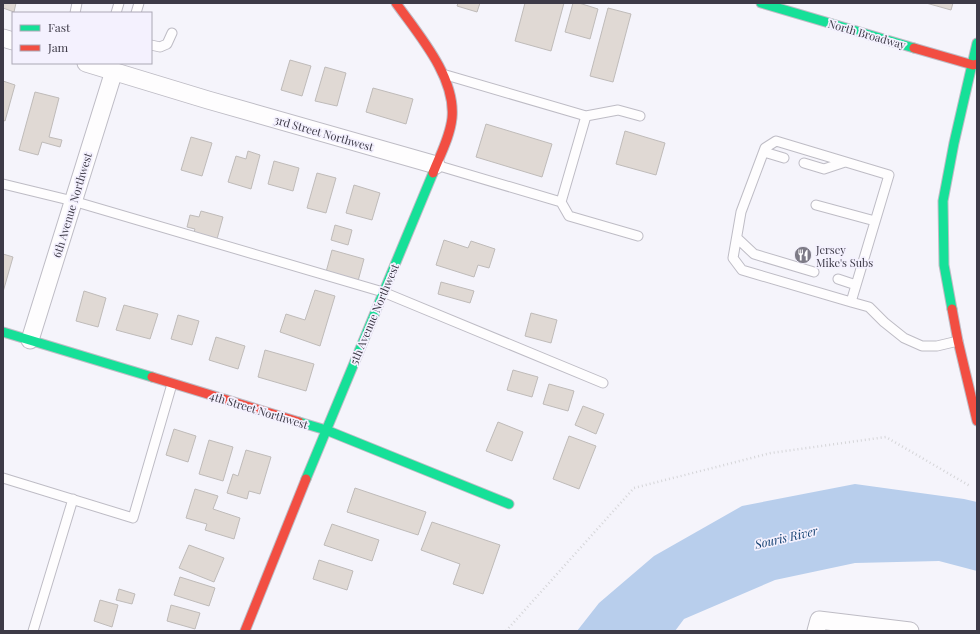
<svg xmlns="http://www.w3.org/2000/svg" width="980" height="634" font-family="'Playfair Display',serif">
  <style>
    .water { fill: #b8ceec }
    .building { fill: #e0d9d4; stroke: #bfbbb9 }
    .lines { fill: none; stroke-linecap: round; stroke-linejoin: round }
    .lane-casing { stroke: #bebcc5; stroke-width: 11 }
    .street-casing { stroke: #bebcc5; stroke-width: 19 }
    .fast-casing { stroke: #bebcc5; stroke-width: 11 }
    .jam-casing { stroke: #bebcc5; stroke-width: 11 }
    .path { stroke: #d5d5d8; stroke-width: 2.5; stroke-dasharray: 1 3; stroke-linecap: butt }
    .lane { stroke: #fefdfe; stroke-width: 9 }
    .street { stroke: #fefdfe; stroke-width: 17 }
    .fast { stroke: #16e098; stroke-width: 9 }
    .jam { stroke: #f24e42; stroke-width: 9 }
    .labels { text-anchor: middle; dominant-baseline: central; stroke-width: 3.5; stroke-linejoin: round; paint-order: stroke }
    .street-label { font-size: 11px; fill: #3d3a47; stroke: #f4f1fe }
    .poi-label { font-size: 11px; fill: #3d3a47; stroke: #f4f1fe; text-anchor: start }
    .water-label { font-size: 12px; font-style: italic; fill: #134071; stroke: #f4f1fe }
  </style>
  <rect width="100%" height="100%" fill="#f5f4fb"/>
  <path class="water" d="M855 484 964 499 977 502V571L939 561 855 563 775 580 684 619 675 631H577L599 603 654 556 742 506Z"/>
  <path class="building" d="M3 3H16L14 12 3 8Z
    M458 3H480L477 12 457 6Z
    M525 3H564L551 51 515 41Z
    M573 3H579L598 9 590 39 565 32Z
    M926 3H953L951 10Z
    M608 8 631 14 613 82 590 76Z
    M290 60 311 66 302 96 281 90Z
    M325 67 346 73 337 106 315 101Z
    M3 81 15 85 5 121 3 120Z
    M373 88 413 99 406 124 366 112Z
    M35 92 59 98 49 137 62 140 60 147 42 142 38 155 19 150Z
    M486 124 552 144 542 177 476 157Z
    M625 131 665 143 656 175 616 164Z
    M191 137 212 143 202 176 181 170Z
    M248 151 260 155 251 189 228 182 236 156 246 159Z
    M274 161 299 168 293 191 268 184Z
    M317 173 336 178 326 213 307 208Z
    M354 185 380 193 372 220 346 213Z
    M201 211 223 217 217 239 194 232 195 229 187 227 190 215 199 217Z
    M335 225 352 230 348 245 331 240Z
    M444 240 468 248 471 241 495 249 489 268 478 265 474 277 436 265Z
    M332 250 364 259 358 281 326 272Z
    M3 254 13 257 3 292Z
    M441 282 474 291 470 303 438 294Z
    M315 290 335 296 320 346 280 332 286 314 305 320Z
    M84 291 106 298 98 327 76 321Z
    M124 305 158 314 150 339 116 330Z
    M531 313 557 320 551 343 525 336Z
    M178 315 199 321 192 345 171 339Z
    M216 337 245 346 238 369 209 360Z
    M265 350 314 364 306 391 258 377Z
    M513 370 538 377 532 397 507 390Z
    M549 384 574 391 568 411 543 404Z
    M583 406 604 414 596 434 575 425Z
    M498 422 523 432 512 461 486 451Z
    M174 429 196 436 188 462 166 455Z
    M569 436 596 446 579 489 553 479Z
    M209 440 233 447 223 481 199 474Z
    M246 450 271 457 260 494 249 491 247 499 227 493 233 474 238 476Z
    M355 488 426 512 418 535 347 512Z
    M195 489 218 496 213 509 240 518 234 539 205 530 207 524 186 518Z
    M432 522 500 545 483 594 453 584 460 564 421 550Z
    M332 524 379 540 372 561 324 545Z
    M189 545 224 558 214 582 179 568Z
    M319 560 353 571 347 590 313 579Z
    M180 577 215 588 209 606 174 595Z
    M119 589 135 594 132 604 116 600Z
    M100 600 118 605 112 627 94 621Z
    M171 605 200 613 195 629 167 621Z"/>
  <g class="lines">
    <defs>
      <path id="lane" d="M75 13 77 3
        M116 13 119 3
        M136 13 139 3
        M151 45 160 47 167 44 172 33
        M446 75 586 116 561 202 569 216 638 236
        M586 116 618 110 640 116
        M764 152 784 158
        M804 163 824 169 845 162
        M436 165 561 202
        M3 184 73 201 383 292 603 383
        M816 205 875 221
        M737 238 754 254 814 272
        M838 279 856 285
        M851 302 889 175 776 141 765 148 741 212 733 258 742 270 851 302 869 307 884 322 904 338 922 346H937L958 341
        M3 478 133 518 172 384
        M33 631 73 499"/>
      <path id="street" d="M3 38 13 41
        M86 63 208 100 436 165
        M30 340 114 71
        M816 631 819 620 910 631"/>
      <path id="fast" d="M761 3 914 48
        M952 309 944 265 943 201 954 143 977 43
        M3 332 152 377
        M299 422 326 430 509 504
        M306 479 433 173"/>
      <path id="jam" d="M396 3C418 34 456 77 452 118 450 137 440 155 433 173
        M914 48 973 65 977 64
        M952 309 958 341 977 421
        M152 377 299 422
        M245 631 306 479"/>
    </defs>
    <use href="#lane" class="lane-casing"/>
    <use href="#street" class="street-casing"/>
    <use href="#fast" class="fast-casing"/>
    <use href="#jam" class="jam-casing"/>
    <path class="path" d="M506 631 634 488 771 453 886 437 970 486"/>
    <use href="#lane" class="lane"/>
    <use href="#street" class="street"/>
    <use href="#fast" class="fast"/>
    <use href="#jam" class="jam"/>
  </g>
  <defs>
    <symbol id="restaurant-disc" viewBox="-11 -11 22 22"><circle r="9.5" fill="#7d7b86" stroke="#f4f1fe"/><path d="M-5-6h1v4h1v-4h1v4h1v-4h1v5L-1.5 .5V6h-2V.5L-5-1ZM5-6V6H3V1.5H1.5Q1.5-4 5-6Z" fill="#fff"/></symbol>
  </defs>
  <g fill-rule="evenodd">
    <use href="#restaurant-disc" x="793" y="245" width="20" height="20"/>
  </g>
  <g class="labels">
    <g class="street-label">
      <text transform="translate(867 34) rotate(16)">North Broadway</text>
      <text transform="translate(324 133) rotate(16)">3rd Street Northwest</text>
      <text transform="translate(72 205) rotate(-73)">6th Avenue Northwest</text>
      <text transform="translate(374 314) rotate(-67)">5th Avenue Northwest</text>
      <text transform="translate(259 410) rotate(17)">4th Street Northwest</text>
    </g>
    <g class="poi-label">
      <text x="816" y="249">Jersey<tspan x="816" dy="13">Mike's Subs</tspan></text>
    </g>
    <g class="water-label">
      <text transform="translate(786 537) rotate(-13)">Souris River</text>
    </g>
  </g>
  <rect width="980" height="634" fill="none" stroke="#3d3a47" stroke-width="8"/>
  <rect x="12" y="12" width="140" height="52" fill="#f4f1fe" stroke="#aba8b5"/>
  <rect x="20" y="25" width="20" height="6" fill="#16e098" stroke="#aba8b5"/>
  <text x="48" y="32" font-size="12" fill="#3d3a47">Fast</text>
  <rect x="20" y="45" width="20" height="6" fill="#f24e42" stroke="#aba8b5"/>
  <text x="48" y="52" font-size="12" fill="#3d3a47">Jam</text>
</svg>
